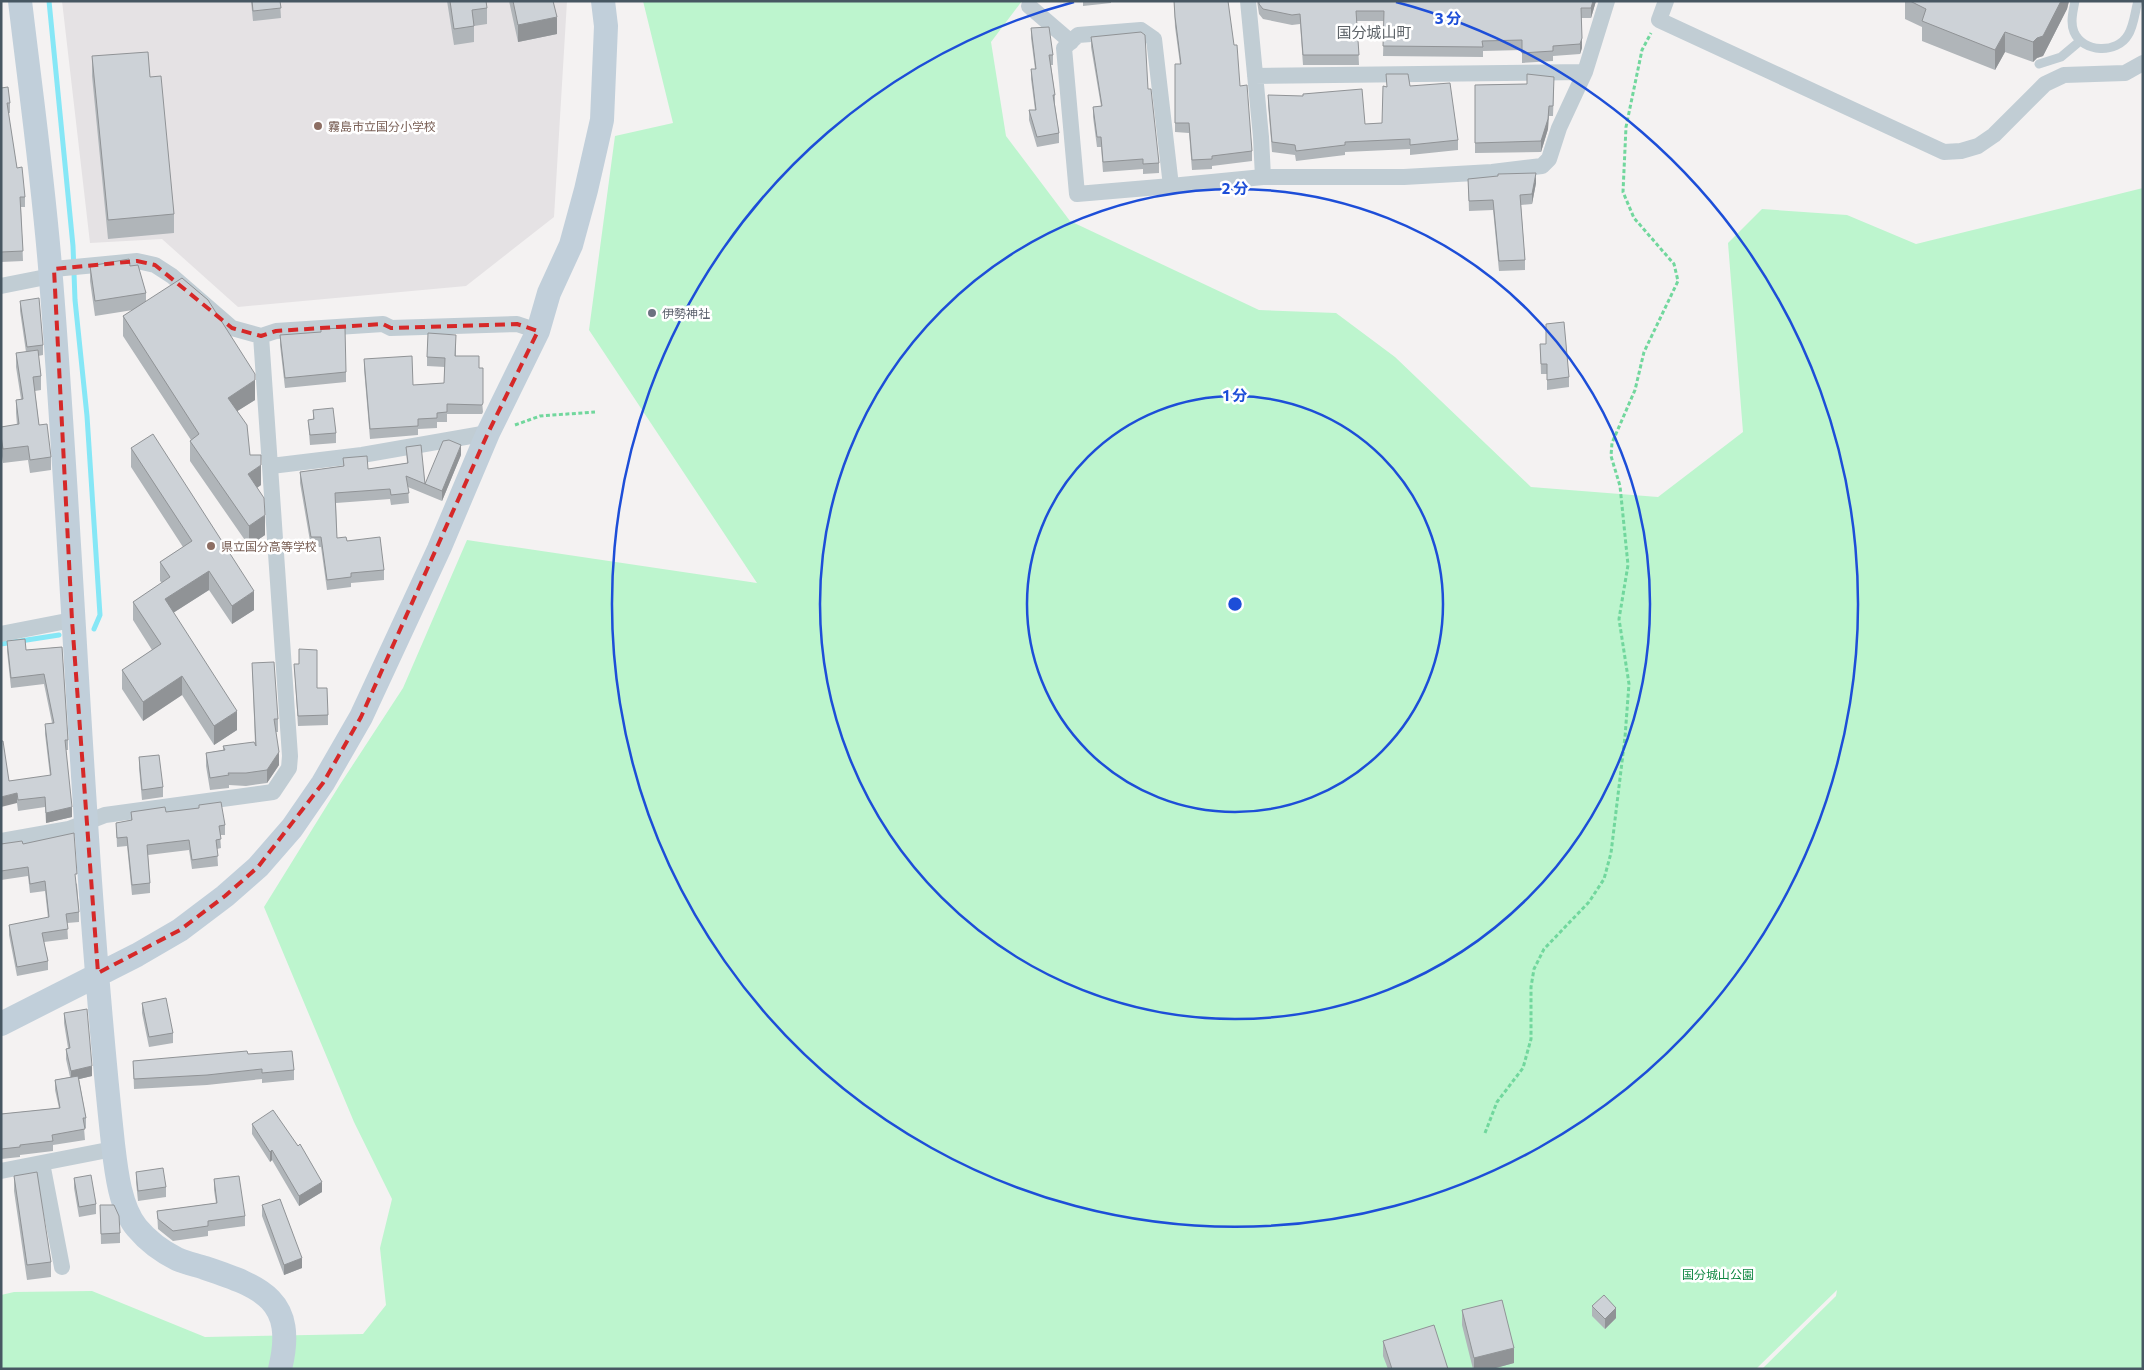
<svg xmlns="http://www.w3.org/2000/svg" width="2144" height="1370" font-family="Commissioner,'Noto Sans JP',sans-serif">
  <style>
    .education { fill: #e5e2e4 }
    .green { fill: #bdf5ce }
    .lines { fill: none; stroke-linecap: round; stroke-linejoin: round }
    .stream { stroke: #86e7f6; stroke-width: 5 }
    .path { stroke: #71d79d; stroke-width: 3; stroke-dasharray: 4 2.5; stroke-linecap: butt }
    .lane { stroke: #c1cdd4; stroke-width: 9 }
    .street { stroke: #c1cdd4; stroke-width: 16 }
    .secondary { stroke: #c1cfda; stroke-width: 24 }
    .wall { fill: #b0b5b9 }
    .shaded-wall { fill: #909396 }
    .building { fill: #cdd2d7; stroke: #909396 }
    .marked { fill: none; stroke: #d62828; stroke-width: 4; stroke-dasharray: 10 6; stroke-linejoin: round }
    .ring { fill: none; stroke: #1d4ed8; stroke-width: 2.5 }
    .education-dot { fill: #8d6e63; stroke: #fff; stroke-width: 2 }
    .worship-dot { fill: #6b7280; stroke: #fff; stroke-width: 2 }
    .labels { text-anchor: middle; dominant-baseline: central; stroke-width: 5; stroke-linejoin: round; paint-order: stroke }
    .education-label { font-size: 12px; fill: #785e54; stroke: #fff; text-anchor: start }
    .worship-label { font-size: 12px; fill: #5b616d; stroke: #fff; text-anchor: start }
    .park-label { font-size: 12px; fill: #0d8741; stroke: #fff }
    .quarter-label { font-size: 15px; fill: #5d6368; stroke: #fff }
    .centre { fill: #1d4ed8; stroke: #fff; stroke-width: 2.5 }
    .ring-label { font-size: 15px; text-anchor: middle; font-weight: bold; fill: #1d4ed8; stroke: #fff; stroke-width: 5; stroke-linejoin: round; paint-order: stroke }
  </style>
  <rect width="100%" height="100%" fill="#f4f2f2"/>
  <path class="education" d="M62 1H567L554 217 466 286 238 307 162 239 90 243Z"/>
  <path class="green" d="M643 1H1022L991 42 1006 136 1070 221 1259 310 1336 313 1395 357 1531 487 1658 497 1743 432 1728 243 1762 209 1847 215 1916 244 2143 188V1369H1762L1836 1296 1837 1290 1756 1369H1V1295L14 1292 92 1291 205 1337 363 1334 386 1305 380 1248 392 1199 354 1122 264 907 339 786 403 688 467 540 757 583 589 330 615 136 673 123Z"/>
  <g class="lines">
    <path class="stream" d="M49 1 73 246 75 300 87 416 100 615 94 629
      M1 644 59 635"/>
    <path class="path" d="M515 425 540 416 595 412
      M1485 1133 1497 1102 1523 1068 1531 1039V987L1534 969 1544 949 1589 902 1604 879 1611 853 1625 737 1629 684 1619 619 1628 565 1620 486 1611 456 1612 443 1635 390 1644 352 1678 281 1674 264 1634 218 1623 192 1626 127 1642 50 1651 33"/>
    <path class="lane" d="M2075 1C2073 11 2070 23 2074 32 2083 53 2117 54 2128 35 2134 26 2135 11 2138 1
      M2039 64 2061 57 2080 41"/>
    <path class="street" d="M1248 1 1261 137 1263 177
      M1666 1 1659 20 1944 152 1961 151 1978 146 1994 135 2045 84 2064 75 2125 73 2143 63
      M1029 6 1071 42
      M1141 30 1154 39 1171 186 1077 194 1064 48 1078 35Z
      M1255 76 1585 72
      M1171 186 1263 177H1404L1492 172 1542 166 1549 159 1559 128 1585 72 1607 1
      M1 286 51 276 54 269 137 261 155 265 172 276 232 328 261 336
      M271 466 362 455 488 433
      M1 634 72 620
      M1 841 69 829 105 815 273 792 289 768 290 756 261 336 276 331 383 324 391 328 517 324 538 331
      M42 1163 62 1267
      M1 1171 113 1149"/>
    <path class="secondary" d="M20 1C31 94 44 186 51 279 74 567 82 857 113 1144 116 1170 120 1208 137 1228 147 1240 163 1252 177 1259 186 1263 196 1265 205 1268 262 1287 297 1300 280 1369
      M1 1024 137 955 180 930 225 896 258 867 292 828 323 783 361 717 439 549 488 433 538 331 549 293 571 245 586 190 602 120 606 26 603 1"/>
  </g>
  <path class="wall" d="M251 1H280L281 18 253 21Z
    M447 1H486L487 8V24L474 26V42L454 45Z
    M509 1H553L557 34 518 42Z
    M1083 1H1111V3L1083 6Z
    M1174 1 1240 86 1252 151V161L1212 166V169L1192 170 1189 133 1175 132V64H1180L1175 27Z
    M1257 1H1596L1591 18H1581L1582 48 1580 54 1553 56V61L1522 63V50L1483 51V57L1383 56 1384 21H1357L1359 65H1303L1300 24 1292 25 1263 19 1259 14Z
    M1905 1H2069L2067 9 2043 56 2037 58 2033 62 2005 52 1995 70 1922 41V27L1905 19Z
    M1031 28 1053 55V65H1051L1055 95V105L1059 133V143L1037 147 1029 120V110H1035L1031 79V69H1035L1031 38Z
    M1091 37 1148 89 1159 163V173L1143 174V169L1103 172 1101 147H1097L1093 117V107L1101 106 1091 47Z
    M92 56 150 77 174 214V233L108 239 92 76Z
    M1527 84 1554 87 1553 116H1549L1548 129 1541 152 1475 153V85Z
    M1410 86 1458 140V150L1410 155V149L1345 152V155L1296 161 1295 155 1272 152 1268 105V95L1365 124 1382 123 1386 87Z
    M1 88 10 103V113H8L17 168 25 197V207H21L23 261 1 262Z
    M1468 179 1536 183 1532 204 1521 205 1525 260V270L1499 271 1493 210 1469 211Z
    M90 266H130L146 293V302L255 400 237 411 250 455 261 485 257 488 265 535 249 546 190 461V441L191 440 123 336V316L133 310 95 316 90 281Z
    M20 301 43 345V355L38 356 41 376V390L35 391 39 425 51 457V470L30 473 28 460 3 463 1 449V427L17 425 16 413V400L21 399 16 367V353L26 352 20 311Z
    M280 335 346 372V382L285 388 280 345Z
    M456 344V356L479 368 483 412 482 414H447V422H437V428L418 429V435L370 439 364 369V359L413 385 444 383 445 367 427 366V357Z
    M1540 344 1569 377V387L1547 390V374H1541Z
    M313 410 336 433V443L310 445 308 420 313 419Z
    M406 447 425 484 461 455 442 501 408 487 409 503 391 505 390 499 336 503 337 538 347 541 384 570V580L351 583V587L327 590 321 547H311L300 483V472L343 466V458L368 469 407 463Z
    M131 448 254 610 232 624 209 590 173 613 237 730 214 745 182 695 143 721 122 689V670L152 650 133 620V602L162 583 160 581V562L183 547 131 467Z
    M7 641 26 650 62 647 68 740V750H66L72 817 46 823 45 807 18 811 17 803 9 781 50 776 45 734V724L52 723 44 684 11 688 7 651Z
    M252 663 278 719V732H276L279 765 267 783 246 786 229 785V788L210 790 206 766V753L223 750V746L255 745Z
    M294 664 317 688 328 715V725L298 726Z
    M139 757 163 787V797L142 800 139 768Z
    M199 805 225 825V835H220L221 848 217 849 218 866 192 869 189 850 148 855 150 883V893L132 895 127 846 117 847 116 823 131 820V812H166L199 808Z
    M1 844H23L77 884 79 912V922L67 923 68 939 44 942 48 961V970L17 976 9 935V925L48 918 45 891 30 893 28 876 1 880Z
    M142 1003 173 1033V1043L149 1047 142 1013Z
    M64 1013 92 1076 79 1079 86 1118V1128H84L85 1140 53 1145V1151L20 1155V1157L1 1159V1114L59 1108 55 1090V1080L70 1077 66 1059V1049L68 1048 64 1023Z
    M248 1054 294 1070V1080L262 1083V1079L207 1085 134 1089 133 1061Z
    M252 1124 322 1192 299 1206 272 1160 270 1162 252 1134Z
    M136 1172 166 1187V1197L138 1201 136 1182Z
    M14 1176 51 1262V1277L27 1280 14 1191Z
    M74 1178 96 1204V1214L79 1217 74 1188Z
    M214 1179 245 1216V1226L208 1231V1236L173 1241 158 1229 157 1211 216 1203 214 1190Z
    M100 1205 120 1233V1243L101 1244Z
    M262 1205 302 1268 284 1275 262 1216Z
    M1592 1306 1616 1318 1605 1329 1592 1316Z
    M1462 1310 1514 1363 1492 1369H1473L1462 1325Z
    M1383 1341 1448 1369H1388L1383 1356Z"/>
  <path class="shaded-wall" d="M1593 1H1596L1591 18V8Z
    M2061 1H2069L2067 9 2043 56 2037 58 2033 62V42Z
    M557 17V34L518 42V25Z
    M2005 32V52L1995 70V50Z
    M1582 38V48L1580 54V44Z
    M1549 106 1548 129 1541 152V141Z
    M1536 173V183L1532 204V194Z
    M255 380V400L228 417V398Z
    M461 445V455L442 501V491Z
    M261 465V485L248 494V474Z
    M265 515V535L249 546V526Z
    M209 571V590L165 618V599Z
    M254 591V610L232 624V606Z
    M182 676V695L143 721V702Z
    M237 711V730L214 745V726Z
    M279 752V765L267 783V770Z
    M17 793V803L1 807V797Z
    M72 807V817L46 823V813Z
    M92 1066V1076L71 1081V1071Z
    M272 1150V1160L270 1162V1152Z
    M322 1182V1192L299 1206V1196Z
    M302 1258V1268L284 1275V1265Z
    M1616 1308V1318L1605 1329V1319Z
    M1514 1348V1363L1492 1369H1474V1358Z"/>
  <path class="building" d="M252 1H280L281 8 253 11Z
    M450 1H486L487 8 472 10 474 26 454 29Z
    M513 1H553L557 17 518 25Z
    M1174 1H1228L1234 45H1237L1240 86 1247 85 1252 151 1212 156V159L1192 160 1189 123H1175V64H1181L1175 17Z
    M1259 1H1593L1591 8H1581L1582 38 1580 44 1553 46V51L1522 53V40L1482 41 1483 47 1383 46 1384 11H1356L1359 55H1303L1300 14 1292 15 1263 9 1259 4Z
    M1910 1H2061L2043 36 2037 38 2033 42 2005 32 1995 50 1922 21 1926 9Z
    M1049 27 1053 55H1049L1055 95H1053L1059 133 1037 137 1029 110H1036L1031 69H1036L1031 28Z
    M1141 32 1145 35 1148 89H1151L1159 163 1143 164V159L1103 162 1101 137H1097L1093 107 1102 106 1091 37Z
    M148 52 150 77 161 76 174 214 108 220 92 56Z
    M1386 74H1408L1410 86 1450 83 1458 140 1410 145V139L1345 142V145L1296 151 1295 145 1272 142 1268 95 1303 96V94L1362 89 1365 124 1382 123 1383 86 1387 87Z
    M1527 74 1554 77 1553 106H1549L1548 119 1541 141 1475 143V85L1527 84Z
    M8 87 10 103H7L17 168 22 167 25 197H20L23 251 1 252V88Z
    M1536 173 1532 194 1520 195 1525 260 1499 261 1493 200 1469 201 1468 179 1498 176V174Z
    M129 259 130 266 138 265 146 293 95 301 90 266Z
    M182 278 208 300 255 374V380L228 398 247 425 250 455H261V465L248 474 264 498 265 515 249 526 190 441 199 434 123 316Z
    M39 298 43 345 27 347 20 301Z
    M1564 322 1569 377 1547 380V364H1541L1540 344H1546V324Z
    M345 328 346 372 285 378 280 335 321 332V329Z
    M428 333 456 335 455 356H479V368H483V403L482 405 447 404V412L437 413V418L418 419V426L370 429 364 359 412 356 413 385 444 383 445 358 427 357Z
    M38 350 41 376 33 377 39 425 47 424 51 457 30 460 28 446 3 449 1 436V427L19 424 16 400 23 399 16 353Z
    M333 408 336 433 310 435 308 420 314 419 313 410Z
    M153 434 254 591 232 606 209 571 165 599 237 711 214 726 182 676 143 702 122 670 161 644 133 602 170 577 160 562 192 541 131 448Z
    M449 440 461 445 442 491 406 476 409 493 391 495 390 489 335 493 337 538 346 537 347 541 380 537 384 570 351 573V577L327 580 321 537H311L300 472 344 466 343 458 367 456 368 469 408 463 406 447 421 445 425 484 443 441Z
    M25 639 26 650 62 647 68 740H65L72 807 46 813 45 797 18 800 17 793 1 797V741H3L9 781 51 775 45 724 54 723 44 674 11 678 7 641Z
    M299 649 317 650V688H327L328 715 298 716 294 664H299Z
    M274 662 278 719H274L279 752 267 770 246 773H228L229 775 210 778 206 753 225 750 223 746 254 742 256 746 252 663Z
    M159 755 163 787 142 790 139 757Z
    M221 802 225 825 219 826 221 839 216 840 218 856 192 860 189 840 147 845 150 883 132 885 127 837 117 838 116 823 132 820 131 812 165 807 166 812 199 808V805Z
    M74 833 77 874H75L79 912 66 914 68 929 42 933 48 961 17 967 9 925 49 917 45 881 30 884 28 867 1 871V844L22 841 23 844Z
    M166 998 173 1033 149 1037 142 1003Z
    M87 1009 92 1066 71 1071 66 1049 70 1048 64 1013Z
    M247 1051 248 1054 292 1051 294 1070 262 1073V1069L207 1075 134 1079 133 1061Z
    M78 1076 86 1118H83L85 1129 52 1135 53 1141 20 1145V1147L1 1149V1114L60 1108 55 1080Z
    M273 1110 298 1146 300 1144 322 1182 299 1196 272 1150 270 1152 252 1124Z
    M163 1168 166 1187 138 1191 136 1172Z
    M37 1172 51 1262 27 1265 14 1176Z
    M91 1175 96 1204 79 1207 74 1178Z
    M239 1176 245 1216 208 1221V1226L173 1231 158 1219 157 1211 217 1203 214 1179Z
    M280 1199 302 1258 284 1265 262 1205Z
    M100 1205H114L119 1216 120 1233 101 1234Z
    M1604 1295 1616 1308 1605 1319 1592 1306Z
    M1502 1300 1514 1348 1474 1358 1462 1310Z
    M1434 1325 1448 1369H1392L1383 1341Z"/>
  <path class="marked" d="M137 261 155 265 232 328 261 336 276 331 383 324 391 328 517 324 538 331 488 433 361 717 323 783 258 867 225 896 180 930 98 973 72 620 54 269Z"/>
  <g class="ring">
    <circle cx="1235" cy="604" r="208"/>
    <circle cx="1235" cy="604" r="415"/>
    <path d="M1396 2A623 623 0 1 1 1074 2"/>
  </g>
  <g class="education-dot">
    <circle cx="318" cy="126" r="5"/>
    <circle cx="211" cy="546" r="5"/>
  </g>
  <circle class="worship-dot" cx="652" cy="313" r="5"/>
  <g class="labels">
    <g class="education-label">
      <text x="328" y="126">霧島市立国分小学校</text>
      <text x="221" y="546">県立国分高等学校</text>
    </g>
    <g class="worship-label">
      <text x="662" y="313">伊勢神社</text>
    </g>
    <g class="park-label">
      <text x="1718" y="1274">国分城山公園</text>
    </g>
    <g class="quarter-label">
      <text x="1374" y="32">国分城山町</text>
    </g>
  </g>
  <circle cx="1235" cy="604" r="8" class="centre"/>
  <g class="ring-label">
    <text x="1448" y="24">3 分</text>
    <text x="1235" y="194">2 分</text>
    <text x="1235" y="401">1 分</text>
  </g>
  <rect width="2144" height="1370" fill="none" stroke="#475762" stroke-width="5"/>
</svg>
